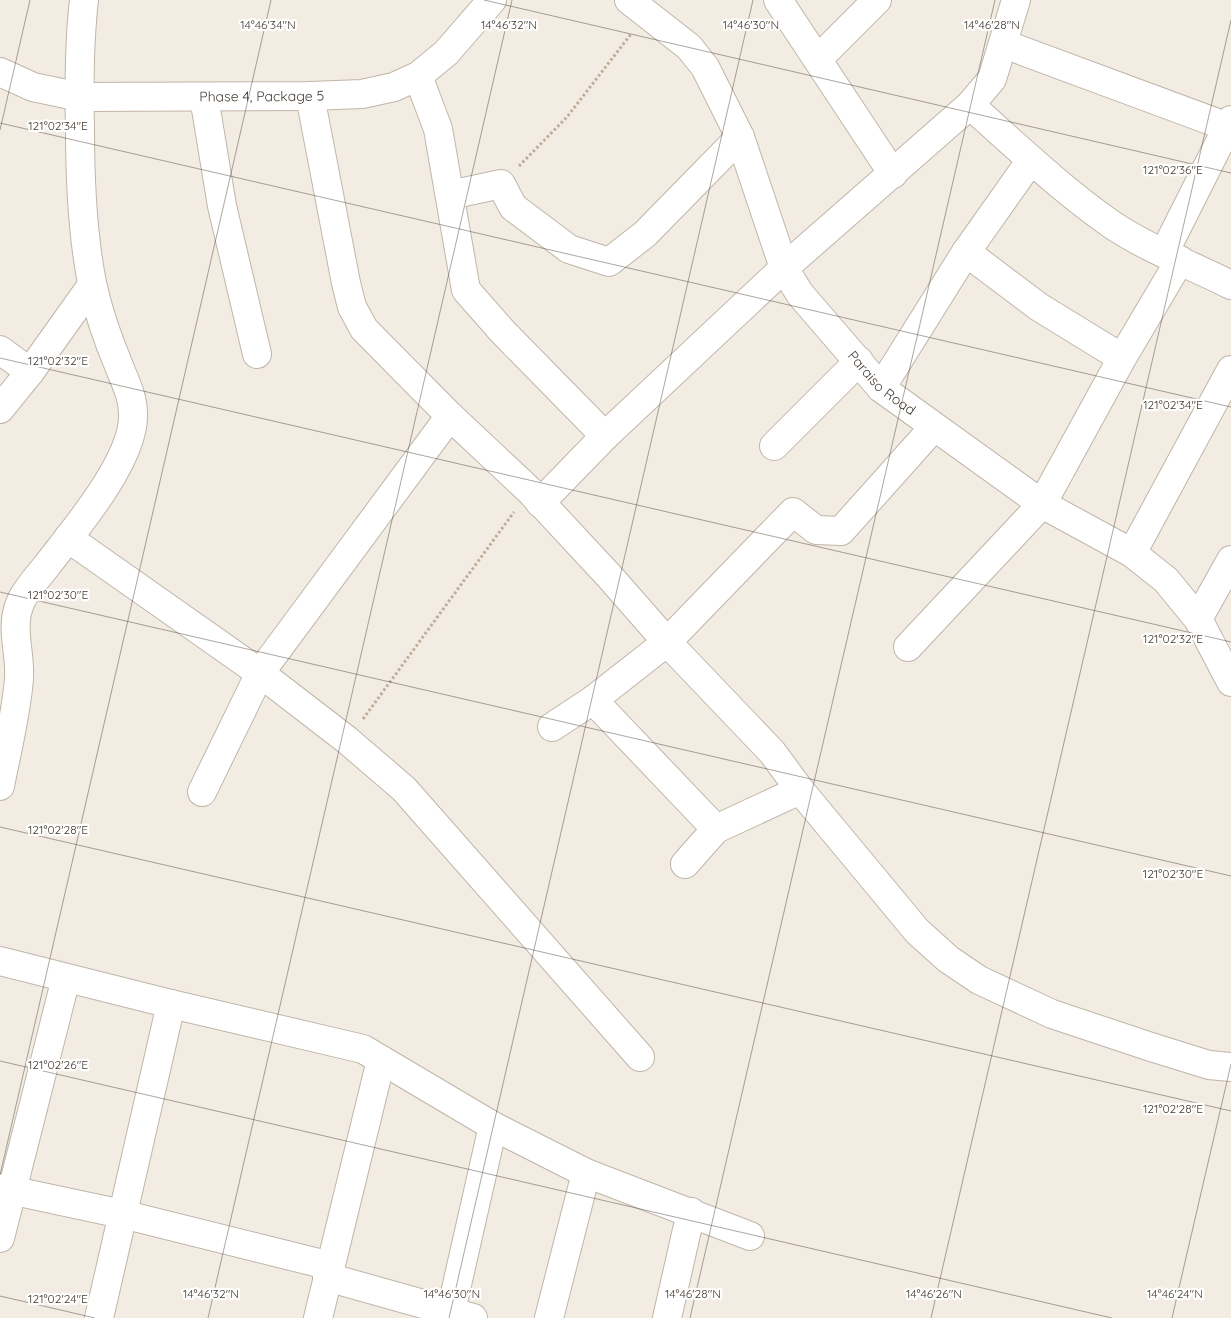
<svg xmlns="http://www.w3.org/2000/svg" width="1231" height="1318" font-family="Quicksand,sans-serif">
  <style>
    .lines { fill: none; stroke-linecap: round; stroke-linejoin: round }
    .minor-casing { stroke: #c1b5a9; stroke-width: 30 }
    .path { stroke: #c0ac97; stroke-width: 3; stroke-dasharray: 2.5 2.5; stroke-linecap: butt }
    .minor { stroke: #fff; stroke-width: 28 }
    .ticks { fill: none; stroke: #443b33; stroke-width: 1; stroke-opacity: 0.45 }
    .labels { text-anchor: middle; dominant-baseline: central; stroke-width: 4.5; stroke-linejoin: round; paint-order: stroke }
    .street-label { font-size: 14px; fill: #443b33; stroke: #fff }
    .ticks-label { font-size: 12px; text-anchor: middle; fill: #443b33; stroke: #fff; stroke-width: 4.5; stroke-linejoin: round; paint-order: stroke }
  </style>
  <rect width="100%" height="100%" fill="#f2ece3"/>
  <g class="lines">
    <defs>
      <g id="minor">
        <path id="s1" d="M629 0 689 47 705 67 740 137 784 268 800 294 881 388 1042 504 1132 553 1166 580 1198 619 1231 682"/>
        <path d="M778 0 893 174"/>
        <path d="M1004 44 1228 127"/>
        <path d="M818 59 877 0"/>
        <path id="s2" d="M0 72 33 87 80 97 310 96 362 94 394 87 418 76 446 53 492 0"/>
        <path d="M418 76 438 129 466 290 503 332 605 436"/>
        <path d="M310 96 346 283 352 307 364 329 450 416 530 491 610 577 667 642 772 752 800 790 917 931 948 959 979 980 1052 1014 1151 1047 1209 1065 1231 1067"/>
        <path d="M204 97 222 206 257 354"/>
        <path d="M970 105C1016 146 1061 189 1111 224 1148 249 1191 265 1231 285"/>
        <path d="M450 195 501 184 513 207 569 249 609 262 645 234 740 137"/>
        <path d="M966 252 1039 307 1122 358"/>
        <path d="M1164 253 1231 120"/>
        <path d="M0 350 30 372"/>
        <path d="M881 388 966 252 1031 160"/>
        <path d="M0 409 30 372 92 285"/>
        <path d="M774 446 859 361"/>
        <path d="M540 503 605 436 784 268 970 105 992 79 1016 0"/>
        <path d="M68 538 260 673 347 740 404 789 640 1057"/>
        <path d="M1132 553 1231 370"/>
        <path d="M1198 619 1231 560"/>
        <path d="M908 647 1042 504 1122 358 1180 260"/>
        <path d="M593 700 716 829"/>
        <path d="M552 727 593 700 667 642 793 512 816 530 841 531 934 427"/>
        <path d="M0 786C7 750 16 715 19 679 21 652 9 627 21 601 27 588 39 576 48 564 75 529 135 459 133 414 133 396 125 382 119 366 108 340 98 311 92 283 82 232 80 181 80 129 79 86 79 43 84 0"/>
        <path d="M202 792 260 673 450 416"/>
        <path d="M685 864 716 829 800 790"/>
        <path d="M0 961 171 1004 363 1049 493 1126 586 1173 750 1236"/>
        <path d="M0 1188 122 1214 331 1266"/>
        <path d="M0 1238 66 978"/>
        <path d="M327 1277 473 1318"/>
        <path d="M451 1311 493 1126"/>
        <path d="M99 1318 171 1004"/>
        <path d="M318 1318 381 1060"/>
        <path d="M549 1318 586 1173"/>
        <path d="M667 1318 691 1212"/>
      </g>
    </defs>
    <use href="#minor" class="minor-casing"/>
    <path class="path" d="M519 166 567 117 631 34
      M363 719 514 512"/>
    <use href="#minor" class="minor"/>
  </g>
  <path class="ticks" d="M484 0 1231 173M0 123 1231 407M0 130 30 0M0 358 1231 642M0 592 1231 876M0 827 1231 1111M0 1061 1112 1318M0 1175 271 0M0 1296 95 1318M208 1318 512 0M449 1318 753 0M690 1318 995 0M931 1318 1231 20M1172 1318 1231 1064"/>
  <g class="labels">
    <g class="street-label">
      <text stroke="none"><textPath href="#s2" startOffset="266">Phase 4, Package 5</textPath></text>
      <text stroke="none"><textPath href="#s1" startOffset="470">Paraiso Road</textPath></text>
    </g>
  </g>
  <g class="ticks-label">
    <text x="268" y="29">14°46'34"N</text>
    <text x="509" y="29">14°46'32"N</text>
    <text x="751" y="29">14°46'30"N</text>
    <text x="992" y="29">14°46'28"N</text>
    <text x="58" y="130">121°02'34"E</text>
    <text x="1173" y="174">121°02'36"E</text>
    <text x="58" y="365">121°02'32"E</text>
    <text x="1173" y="409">121°02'34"E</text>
    <text x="58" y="599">121°02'30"E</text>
    <text x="1173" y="643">121°02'32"E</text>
    <text x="58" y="834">121°02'28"E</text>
    <text x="1173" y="878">121°02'30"E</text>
    <text x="58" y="1069">121°02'26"E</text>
    <text x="1173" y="1113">121°02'28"E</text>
    <text x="211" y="1298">14°46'32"N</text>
    <text x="452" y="1298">14°46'30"N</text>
    <text x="693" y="1298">14°46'28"N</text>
    <text x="934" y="1298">14°46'26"N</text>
    <text x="1175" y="1298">14°46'24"N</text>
    <text x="58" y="1303">121°02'24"E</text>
  </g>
</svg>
